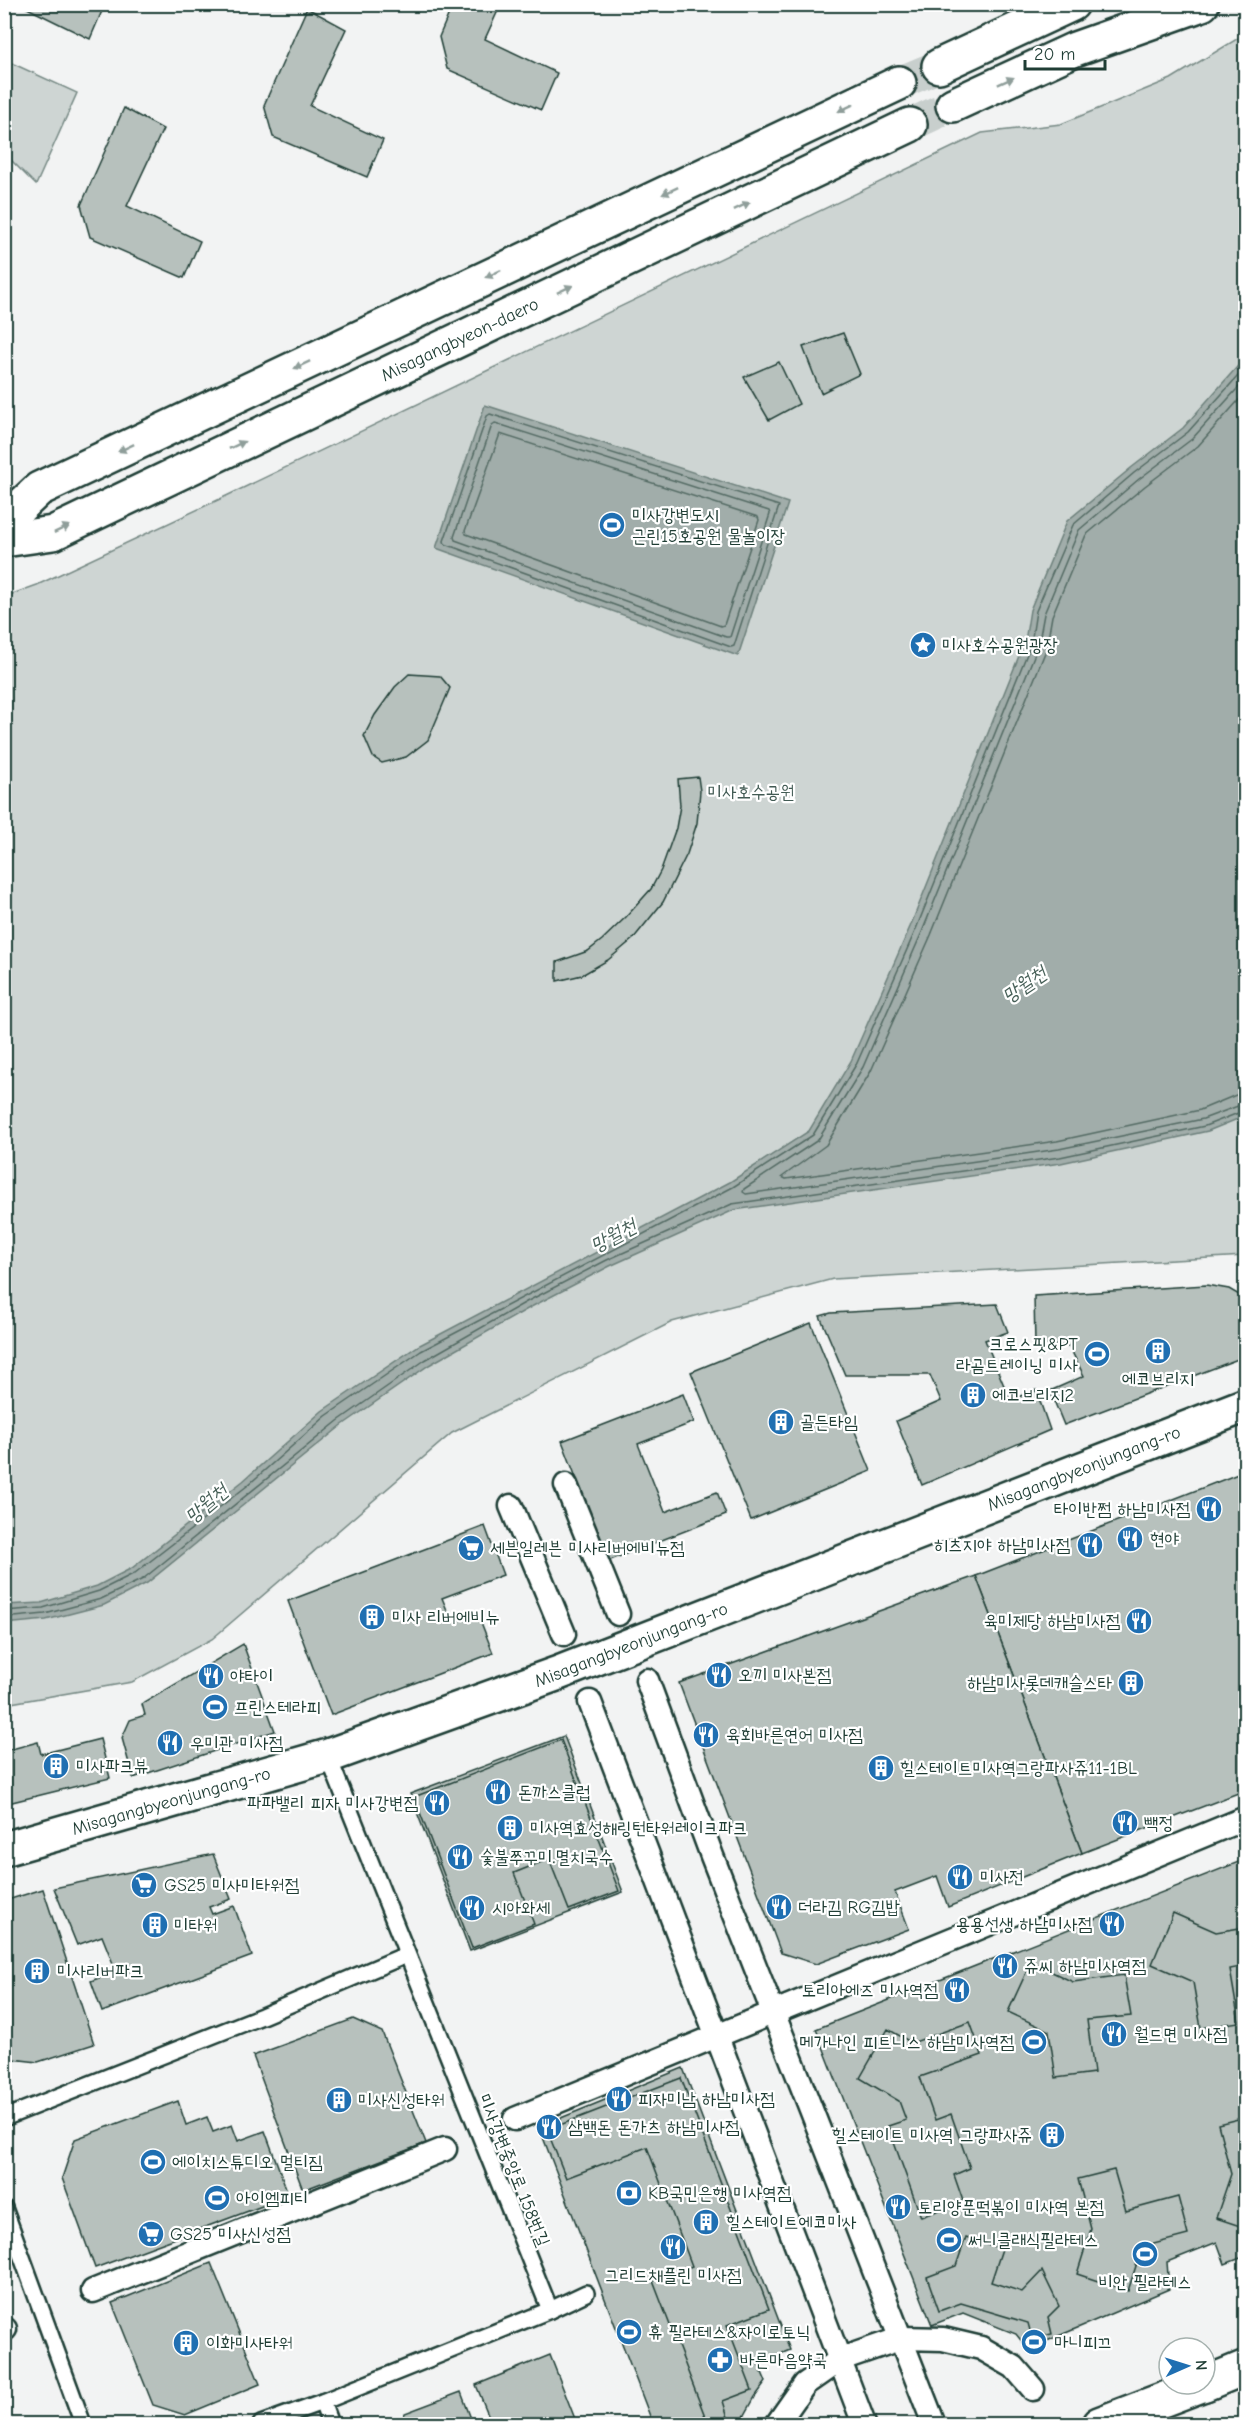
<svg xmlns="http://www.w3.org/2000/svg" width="1250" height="2429" viewBox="0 0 1250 2429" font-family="'Comic Neue','Poor Story',sans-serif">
<rect width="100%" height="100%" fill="#f2f3f3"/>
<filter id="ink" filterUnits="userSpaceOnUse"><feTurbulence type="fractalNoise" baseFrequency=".0167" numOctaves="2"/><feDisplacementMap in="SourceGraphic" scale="12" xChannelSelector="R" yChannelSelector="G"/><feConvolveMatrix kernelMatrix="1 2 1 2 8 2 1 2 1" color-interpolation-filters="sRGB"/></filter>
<g filter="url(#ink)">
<g fill="#ced5d3" stroke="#768984" stroke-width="1.5">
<path d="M 1245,34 L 1245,1256 L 833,1279 L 672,1322 L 452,1433 L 212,1639 L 132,1682 L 5,1704 L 4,597 L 37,585 L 220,499 L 982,133 L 1061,124 L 1171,79 Z"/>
<path d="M 5,60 L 77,93 L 36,185 L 10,159 L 5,143 Z"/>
</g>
<g fill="#a1adaa" stroke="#6d807b" stroke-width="1.5">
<path d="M 1245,358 L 1245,1116 L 1208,1131 L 1061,1163 L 734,1210 L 610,1266 L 531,1307 L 429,1365 L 341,1426 L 147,1583 L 104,1605 L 46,1620 L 5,1624 L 5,1605 L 41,1603 L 97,1586 L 132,1568 L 243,1481 L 322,1411 L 418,1346 L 730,1182 L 809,1131 L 851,1061 L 910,927 L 1025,641 L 1030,610 L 1067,521 L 1131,468 L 1183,428 Z"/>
<path d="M 485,405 L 788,503 L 738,656 L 436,548 Z"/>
</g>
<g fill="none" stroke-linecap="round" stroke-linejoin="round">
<g stroke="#536a63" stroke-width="1.5">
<path d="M 1246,379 L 1192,439 L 1139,479 L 1079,530 L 1044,614 L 1038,646 L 922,932 L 863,1067 L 818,1140 L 744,1189 L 743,1192 L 746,1194 L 1059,1149 L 1203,1119 L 1246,1103"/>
<path d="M 1246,392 L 1198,446 L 1145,486 L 1086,535 L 1052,616 L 1046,650 L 931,935 L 871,1071 L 826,1145 L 782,1177 L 786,1179 L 1057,1141 L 1200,1110 L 1236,1095 L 1246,1094"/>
<path d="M 490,414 L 779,506 L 734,646 L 731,647 L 445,544 L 444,541 L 487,416 Z"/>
<path d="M 495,423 L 769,511 L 770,514 L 730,637 L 726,637 L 455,540 L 454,537 L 492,425 Z"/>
<path d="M 500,434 L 758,517 L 759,520 L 724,625 L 721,626 L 466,534 L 465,531 Z"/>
<path d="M 4,1611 L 43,1608 L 99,1591 L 135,1573 L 247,1486 L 326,1416 L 421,1351 L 733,1187 L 813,1135 L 857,1063 L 916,929 L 1031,644 L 1036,611 L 1073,525 L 1134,473 L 1188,432 L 1246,367"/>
<path d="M 4,1618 L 45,1614 L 101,1599 L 143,1579 L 338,1421 L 425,1360 L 528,1301 L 607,1260 L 732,1204 L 1060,1157 L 1205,1126 L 1246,1110"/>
</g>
</g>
<g fill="#b7c1bd" stroke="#1f3d34" stroke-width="1.5">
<path d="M 19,4 L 105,4 L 90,39 Z"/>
<path d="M 453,4 L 501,4 L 485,39 L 557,73 L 541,110 L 447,69 L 439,37 Z"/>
<path d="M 307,8 L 346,29 L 310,106 L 383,140 L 367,177 L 273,137 L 264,105 Z"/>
<path d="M 124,108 L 163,129 L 127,206 L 200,241 L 184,278 L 90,237 L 81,205 Z"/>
<path d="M 843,333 L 860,374 L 821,393 L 803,347 Z"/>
<path d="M 779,362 L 799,404 L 769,420 L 744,377 Z"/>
<path d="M 409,674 L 440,676 L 450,688 L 428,740 L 406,757 L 382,763 L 373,757 L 364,736 L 375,715 L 395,687 Z"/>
<path d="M 698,777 L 700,791 L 697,823 L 687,854 L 663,902 L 633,939 L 608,960 L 582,975 L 557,981 L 557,962 L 588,951 L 602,940 L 626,917 L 651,889 L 661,870 L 676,828 L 680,806 L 678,779 Z"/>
<path d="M 1206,1285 L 1229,1289 L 1241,1296 L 1246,1306 L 1246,1356 L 1064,1425 L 1050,1391 L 1084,1376 L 1069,1346 L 1035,1344 L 1034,1296 Z"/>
<path d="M 997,1304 L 1008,1332 L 985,1340 L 1010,1400 L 1036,1390 L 1050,1430 L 922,1485 L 896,1421 L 941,1401 L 930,1375 L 845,1375 L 820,1316 L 831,1313 Z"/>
<path d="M 811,1323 L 871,1471 L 751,1520 L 691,1372 Z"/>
<path d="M 683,1394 L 694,1422 L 638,1444 L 665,1512 L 717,1492 L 726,1515 L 608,1561 L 562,1441 Z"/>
<path d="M 1243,1472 L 1246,1472 L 1246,1790 L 1082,1853 L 976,1576 Z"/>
<path d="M 485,1526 L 503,1575 L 442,1598 L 452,1622 L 477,1612 L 493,1653 L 331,1715 L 288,1601 Z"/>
<path d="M 976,1576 L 1082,1853 L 948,1907 L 937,1876 L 895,1892 L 909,1929 L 816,1964 L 781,1953 L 679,1683 Z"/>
<path d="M 243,1644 L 275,1731 L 133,1778 L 122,1738 L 130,1720 L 145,1715 L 142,1704 Z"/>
<path d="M 564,1736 L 623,1892 L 470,1951 L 410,1794 Z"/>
<path d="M 100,1739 L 110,1778 L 4,1804 L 4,1751 L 38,1742 L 41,1754 Z"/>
<path d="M 561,1740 L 619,1891 L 569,1910 L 549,1859 L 514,1873 L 534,1924 L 472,1948 L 414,1797 Z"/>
<path d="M 213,1854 L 231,1899 L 209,1907 L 212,1914 L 234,1906 L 252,1956 L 102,2012 L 91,1981 L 116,1971 L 102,1936 L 77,1945 L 54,1888 Z"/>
<path d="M 1246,1859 L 1246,2256 L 1225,2264 L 1217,2242 L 1167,2262 L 1169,2289 L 1028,2349 L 1016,2334 L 963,2313 L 932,2325 L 816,2029 Z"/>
<path d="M 43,1889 L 94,2044 L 38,2062 L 12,2059 L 4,2041 L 4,1901 Z"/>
<path d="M 1173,1913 L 1216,1932 L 1246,1927 L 1246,1966 L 1230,1969 L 1239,2022 L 1201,2028 L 1193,1982 L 1152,1964 Z"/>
<path d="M 1031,1962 L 1073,1982 L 1124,1975 L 1131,2016 L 1087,2020 L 1094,2073 L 1056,2078 L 1049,2031 L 1008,2012 Z"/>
<path d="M 353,2019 L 382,2032 L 426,2143 L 303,2190 L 253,2056 Z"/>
<path d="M 970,2022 L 982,2055 L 920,2077 L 935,2120 L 951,2114 L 970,2168 L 954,2175 L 963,2201 L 921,2217 L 888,2126 L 906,2120 L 899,2101 L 860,2078 L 888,2029 L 912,2043 Z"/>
<path d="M 683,2068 L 790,2350 L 758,2363 L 766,2382 L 755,2397 L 740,2424 L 670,2424 L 669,2421 L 653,2424 L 539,2127 Z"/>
<path d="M 681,2078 L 769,2309 L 727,2325 L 752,2390 L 723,2401 L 730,2424 L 708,2424 L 653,2281 L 692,2266 L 647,2147 L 566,2178 L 547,2130 Z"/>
<path d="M 178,2101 L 186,2125 L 207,2117 L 213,2132 L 232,2125 L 238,2141 L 265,2131 L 289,2196 L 95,2268 L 62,2178 L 75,2139 Z"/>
<path d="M 1246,2117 L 1246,2228 L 1216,2218 L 1231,2174 L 1218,2124 Z"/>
<path d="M 1114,2170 L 1126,2211 L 1178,2197 L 1188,2235 L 1142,2247 L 1128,2291 L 1077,2274 L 1091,2229 L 1078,2179 Z"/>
<path d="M 966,2237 L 1002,2249 L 991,2282 L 1022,2292 L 1042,2271 L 1059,2306 L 1048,2317 L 1052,2334 L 1032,2338 L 1028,2323 L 961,2303 L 939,2311 L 927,2277 L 956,2266 Z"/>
<path d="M 211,2263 L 260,2384 L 185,2415 L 153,2405 L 112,2303 Z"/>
<path d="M 550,2355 L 577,2424 L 492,2424 L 476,2385 Z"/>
<path d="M 461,2392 L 473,2424 L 401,2424 L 405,2413 Z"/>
</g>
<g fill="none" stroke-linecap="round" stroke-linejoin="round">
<g stroke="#c8cfcd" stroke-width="33" stroke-dasharray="33 16" stroke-linecap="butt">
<path d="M 899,83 L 939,66"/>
<path d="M 910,125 L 953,105"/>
</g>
<defs>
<g id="service">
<path d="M 4,2118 L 262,2016 L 406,1955"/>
<path d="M 4,2208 L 83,2424"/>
<path d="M 550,2310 L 586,2293"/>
<path d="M 322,2402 L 330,2424"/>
<path d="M 261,2424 L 322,2402 L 550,2310 L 328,1756"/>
</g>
<g id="pedestrian">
<path d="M 566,1485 L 618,1614"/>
<path d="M 511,1506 L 564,1634"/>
<path d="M 647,1680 L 712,1856 L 934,2424"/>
<path d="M 590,1702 L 864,2424"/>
<path d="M 515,2119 L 1246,1818"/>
<path d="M 93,2291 L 445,2149"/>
<path d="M 4,2329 L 5,2329"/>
<path d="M 777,2424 L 805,2384 L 841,2359 L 902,2338 L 943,2339 L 981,2348 L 1014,2367 L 1033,2389"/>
</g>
<g id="tertiary">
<path id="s1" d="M 4,1849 L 328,1756 L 556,1674 L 1246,1405"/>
</g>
<g id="secondary">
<path d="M 939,66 L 1072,4"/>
<path d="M 953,105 L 1075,49 L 1202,4"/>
<path d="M 4,522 L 39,489 L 899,83"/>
<path id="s2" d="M 4,540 L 53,533 L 910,125"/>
<path d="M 1205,2384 L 1246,2367"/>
<path d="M 1099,2424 L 1204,2384"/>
</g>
</defs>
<use href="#service" stroke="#1f3d34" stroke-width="20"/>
<use href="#pedestrian" stroke="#1f3d34" stroke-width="27"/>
<use href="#tertiary" stroke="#1f3d34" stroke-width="38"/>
<use href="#secondary" stroke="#1f3d34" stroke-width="38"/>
<use href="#service" stroke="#fff" stroke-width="15"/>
<use href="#pedestrian" stroke="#fff" stroke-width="22"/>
<use href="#tertiary" stroke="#fff" stroke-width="33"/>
<use href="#secondary" stroke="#fff" stroke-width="33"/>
</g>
<defs><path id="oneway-solid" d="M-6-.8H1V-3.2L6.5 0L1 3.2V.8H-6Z" transform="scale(1.5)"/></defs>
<g fill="#8f9e9a">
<use href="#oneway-solid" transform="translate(1006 81) rotate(-24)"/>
<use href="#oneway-solid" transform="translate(846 108) rotate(155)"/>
<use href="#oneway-solid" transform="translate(670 191) rotate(155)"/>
<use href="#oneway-solid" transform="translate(742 206) rotate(-25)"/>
<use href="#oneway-solid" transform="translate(493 274) rotate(155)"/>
<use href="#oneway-solid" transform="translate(565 289) rotate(-25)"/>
<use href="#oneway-solid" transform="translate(302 365) rotate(155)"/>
<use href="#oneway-solid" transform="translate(237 445) rotate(-25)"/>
<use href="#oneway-solid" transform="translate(126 448) rotate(155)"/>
<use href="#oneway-solid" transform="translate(62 529) rotate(-25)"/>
</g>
</g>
<defs>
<symbol id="stadium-disc" viewBox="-11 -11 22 22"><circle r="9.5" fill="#1f6fb2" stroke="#fff"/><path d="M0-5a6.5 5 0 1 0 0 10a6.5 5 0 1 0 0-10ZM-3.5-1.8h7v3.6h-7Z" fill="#fff"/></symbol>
<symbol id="sight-disc" viewBox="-11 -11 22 22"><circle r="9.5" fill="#1f6fb2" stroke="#fff"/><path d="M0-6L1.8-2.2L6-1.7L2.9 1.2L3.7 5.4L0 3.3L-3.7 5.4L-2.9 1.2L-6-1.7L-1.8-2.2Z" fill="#fff"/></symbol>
<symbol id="building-disc" viewBox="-11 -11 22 22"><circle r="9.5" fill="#1f6fb2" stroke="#fff"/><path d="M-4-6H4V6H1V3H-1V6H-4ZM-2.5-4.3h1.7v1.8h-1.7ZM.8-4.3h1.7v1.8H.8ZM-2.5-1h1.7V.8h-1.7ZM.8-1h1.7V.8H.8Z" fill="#fff"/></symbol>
<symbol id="restaurant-disc" viewBox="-11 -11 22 22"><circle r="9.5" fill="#1f6fb2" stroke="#fff"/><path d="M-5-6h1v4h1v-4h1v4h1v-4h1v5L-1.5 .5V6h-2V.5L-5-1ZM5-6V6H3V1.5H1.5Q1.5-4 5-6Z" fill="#fff"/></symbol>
<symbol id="supermarket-disc" viewBox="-11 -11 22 22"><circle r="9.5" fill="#1f6fb2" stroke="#fff"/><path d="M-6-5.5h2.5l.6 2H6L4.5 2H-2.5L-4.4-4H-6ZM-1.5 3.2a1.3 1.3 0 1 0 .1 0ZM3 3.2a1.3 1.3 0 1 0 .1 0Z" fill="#fff"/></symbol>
<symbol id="bank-disc" viewBox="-11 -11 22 22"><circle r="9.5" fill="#1f6fb2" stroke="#fff"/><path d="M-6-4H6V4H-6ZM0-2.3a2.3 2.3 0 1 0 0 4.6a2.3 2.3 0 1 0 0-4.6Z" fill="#fff"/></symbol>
<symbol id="pharmacy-disc" viewBox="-11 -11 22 22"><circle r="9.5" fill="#1f6fb2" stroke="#fff"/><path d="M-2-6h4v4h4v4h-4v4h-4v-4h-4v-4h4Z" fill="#fff"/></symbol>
</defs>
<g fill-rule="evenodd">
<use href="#stadium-disc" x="597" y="510" width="30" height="30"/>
<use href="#sight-disc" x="908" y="630" width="30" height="30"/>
<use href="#building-disc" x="1143" y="1336" width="30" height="30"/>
<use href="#stadium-disc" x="1082" y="1339" width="30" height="30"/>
<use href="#building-disc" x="958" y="1380" width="30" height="30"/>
<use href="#building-disc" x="766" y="1407" width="30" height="30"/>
<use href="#restaurant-disc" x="1194" y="1494" width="30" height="30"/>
<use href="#restaurant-disc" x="1115" y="1524" width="30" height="30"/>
<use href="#restaurant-disc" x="1075" y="1530" width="30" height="30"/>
<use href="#supermarket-disc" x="456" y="1533" width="30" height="30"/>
<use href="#building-disc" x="357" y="1602" width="30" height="30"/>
<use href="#restaurant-disc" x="1124" y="1606" width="30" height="30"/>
<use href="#restaurant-disc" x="704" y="1660" width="30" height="30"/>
<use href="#restaurant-disc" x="196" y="1661" width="30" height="30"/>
<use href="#building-disc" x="1116" y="1668" width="30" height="30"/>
<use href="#stadium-disc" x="200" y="1692" width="30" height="30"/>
<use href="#restaurant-disc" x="691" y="1720" width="30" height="30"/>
<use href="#restaurant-disc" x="155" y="1728" width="30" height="30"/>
<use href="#building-disc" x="41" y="1751" width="30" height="30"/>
<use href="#building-disc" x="866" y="1753" width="30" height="30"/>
<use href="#restaurant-disc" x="483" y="1777" width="30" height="30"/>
<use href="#restaurant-disc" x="422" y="1788" width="30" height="30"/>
<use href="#restaurant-disc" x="1110" y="1808" width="30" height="30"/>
<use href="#building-disc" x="495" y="1813" width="30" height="30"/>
<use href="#restaurant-disc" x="445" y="1842" width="30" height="30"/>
<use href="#restaurant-disc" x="945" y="1862" width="30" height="30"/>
<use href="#supermarket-disc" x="129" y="1870" width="30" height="30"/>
<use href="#restaurant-disc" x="764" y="1892" width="30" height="30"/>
<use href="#restaurant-disc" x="457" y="1893" width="30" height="30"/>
<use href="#restaurant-disc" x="1097" y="1909" width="30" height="30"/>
<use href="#building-disc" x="140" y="1910" width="30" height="30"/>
<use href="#restaurant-disc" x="990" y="1951" width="30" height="30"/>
<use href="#building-disc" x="22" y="1956" width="30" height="30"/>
<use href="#restaurant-disc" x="942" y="1975" width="30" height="30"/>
<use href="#restaurant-disc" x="1099" y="2019" width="30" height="30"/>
<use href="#stadium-disc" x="1019" y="2027" width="30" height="30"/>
<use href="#restaurant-disc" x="604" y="2084" width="30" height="30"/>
<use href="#building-disc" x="324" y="2085" width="30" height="30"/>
<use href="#restaurant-disc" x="534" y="2112" width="30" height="30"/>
<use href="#building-disc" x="1037" y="2120" width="30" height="30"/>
<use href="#stadium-disc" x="138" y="2147" width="30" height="30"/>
<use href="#bank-disc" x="614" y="2178" width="30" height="30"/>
<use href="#stadium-disc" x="202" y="2183" width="30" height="30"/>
<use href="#restaurant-disc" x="883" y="2192" width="30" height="30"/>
<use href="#building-disc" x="691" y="2207" width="30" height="30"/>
<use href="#supermarket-disc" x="136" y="2219" width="30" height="30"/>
<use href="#stadium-disc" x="934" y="2225" width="30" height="30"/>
<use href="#restaurant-disc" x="658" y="2232" width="30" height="30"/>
<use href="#stadium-disc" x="1130" y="2239" width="30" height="30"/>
<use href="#stadium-disc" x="614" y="2317" width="30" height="30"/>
<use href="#stadium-disc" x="1019" y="2327" width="30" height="30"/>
<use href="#building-disc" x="171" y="2328" width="30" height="30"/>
<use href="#pharmacy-disc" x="705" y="2345" width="30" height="30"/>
</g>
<g text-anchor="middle" stroke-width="4.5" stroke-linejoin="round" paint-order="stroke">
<g font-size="18" fill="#1f3d34" stroke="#fff">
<text dy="6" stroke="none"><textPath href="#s2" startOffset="500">Misagangbyeon-daero</textPath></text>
<text dy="6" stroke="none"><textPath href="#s1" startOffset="1146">Misagangbyeonjungang-ro</textPath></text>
<text dy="6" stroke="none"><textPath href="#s1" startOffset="660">Misagangbyeonjungang-ro</textPath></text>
<text dy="6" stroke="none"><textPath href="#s1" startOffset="174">Misagangbyeonjungang-ro</textPath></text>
<text transform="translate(514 2170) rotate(68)" y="6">미사강변중앙로 158번길</text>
</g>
<g font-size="18" fill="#1f3d34" stroke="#fff" text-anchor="start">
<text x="632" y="521">미사강변도시<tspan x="632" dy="21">근린15호공원 물놀이장</tspan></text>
<text x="942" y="651">미사호수공원광장</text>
<text x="1078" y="1350" text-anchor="end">크로스핏&amp;PT<tspan x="1078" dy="21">라곰트레이닝 미사</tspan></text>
<text x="1158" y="1385" text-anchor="middle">에코브리지</text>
<text x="992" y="1401">에코브리지2</text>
<text x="800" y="1428">골든타임</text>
<text x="1190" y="1515" text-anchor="end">타이반쩜 하남미사점</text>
<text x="1150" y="1545">현야</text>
<text x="1070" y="1551" text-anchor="end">히츠지야 하남미사점</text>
<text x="490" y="1554">세븐일레븐 미사리버에비뉴점</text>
<text x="392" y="1623">미사 리버에비뉴</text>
<text x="1120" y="1627" text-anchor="end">육미제당 하남미사점</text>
<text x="738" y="1681">오끼 미사본점</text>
<text x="230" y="1682">야타이</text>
<text x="1112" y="1689" text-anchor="end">하남미사롯데캐슬스타</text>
<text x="234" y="1713">프린스테라피</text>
<text x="726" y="1741">육회바른연어 미사점</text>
<text x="190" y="1749">우미관 미사점</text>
<text x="76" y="1772">미사파크뷰</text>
<text x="900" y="1774">힐스테이트미사역그랑파사쥬11-1BL</text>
<text x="518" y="1798">돈까스클럽</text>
<text x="418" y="1809" text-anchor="end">파파밸리 피자 미사강변점</text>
<text x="1144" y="1829">빽정</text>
<text x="530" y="1834">미사역효성해링턴타워레이크파크</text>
<text x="480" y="1863">숯불쭈꾸미.멸치국수</text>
<text x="980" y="1883">미사전</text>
<text x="164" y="1891">GS25 미사미타워점</text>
<text x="798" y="1913">더라김 RG김밥</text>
<text x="492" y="1914">시아와세</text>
<text x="1092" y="1930" text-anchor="end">용용선생 하남미사점</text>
<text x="174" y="1931">미타워</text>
<text x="1024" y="1972">쥬씨 하남미사역점</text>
<text x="57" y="1977">미사리버파크</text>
<text x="938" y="1996" text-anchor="end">토리아에즈 미사역점</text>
<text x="1134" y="2040">월드면 미사점</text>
<text x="1014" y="2048" text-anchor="end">메가나인 피트니스 하남미사역점</text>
<text x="638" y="2105">피자미남 하남미사점</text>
<text x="358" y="2106">미사신성타워</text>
<text x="568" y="2133">삼백돈 돈가츠 하남미사점</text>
<text x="1032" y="2141" text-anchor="end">힐스테이트 미사역 그랑파사쥬</text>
<text x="172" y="2168">에이치스튜디오 멀티짐</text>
<text x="648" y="2199">KB국민은행 미사역점</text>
<text x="236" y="2204">아이엠피티</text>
<text x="918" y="2213">토리양푼떡볶이 미사역 본점</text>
<text x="726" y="2228">힐스테이트에코미사</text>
<text x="170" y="2240">GS25 미사신성점</text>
<text x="968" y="2246">써니클래식필라테스</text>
<text x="673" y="2281" text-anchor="middle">그리드채플린 미사점</text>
<text x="1145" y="2288" text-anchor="middle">비안 필라테스</text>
<text x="648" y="2338">휴 필라테스&amp;자이로토닉</text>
<text x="1054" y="2348">마니피끄</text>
<text x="206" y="2349">이화미사타워</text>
<text x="740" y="2366">바른마음약국</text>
</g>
<g font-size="18" fill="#425b54" stroke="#fff">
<text x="751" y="798">미사호수공원</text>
</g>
<g font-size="20" font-style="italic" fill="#465f57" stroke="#fff">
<text transform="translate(1024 984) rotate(-34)" y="7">망월천</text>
<text transform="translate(613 1235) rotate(-28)" y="7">망월천</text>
<text transform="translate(206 1503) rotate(-40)" y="7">망월천</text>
</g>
</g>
<rect width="1250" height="2429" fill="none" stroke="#fff" stroke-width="24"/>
<rect x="12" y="12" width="1226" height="2405" fill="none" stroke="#1f3d34" stroke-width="2" filter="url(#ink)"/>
<g transform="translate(1187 2366) rotate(87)"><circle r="28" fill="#ffffff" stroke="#a5b1ae" stroke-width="1.5"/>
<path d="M0-4.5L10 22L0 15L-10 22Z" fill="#1f6fb2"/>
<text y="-9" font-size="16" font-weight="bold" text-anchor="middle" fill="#1f3d34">N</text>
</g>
<path d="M1025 60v9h80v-9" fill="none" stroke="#1f3d34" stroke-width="3"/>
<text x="1034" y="60" font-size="18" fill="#1f3d34" stroke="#ffffff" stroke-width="4.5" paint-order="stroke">20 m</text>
</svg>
